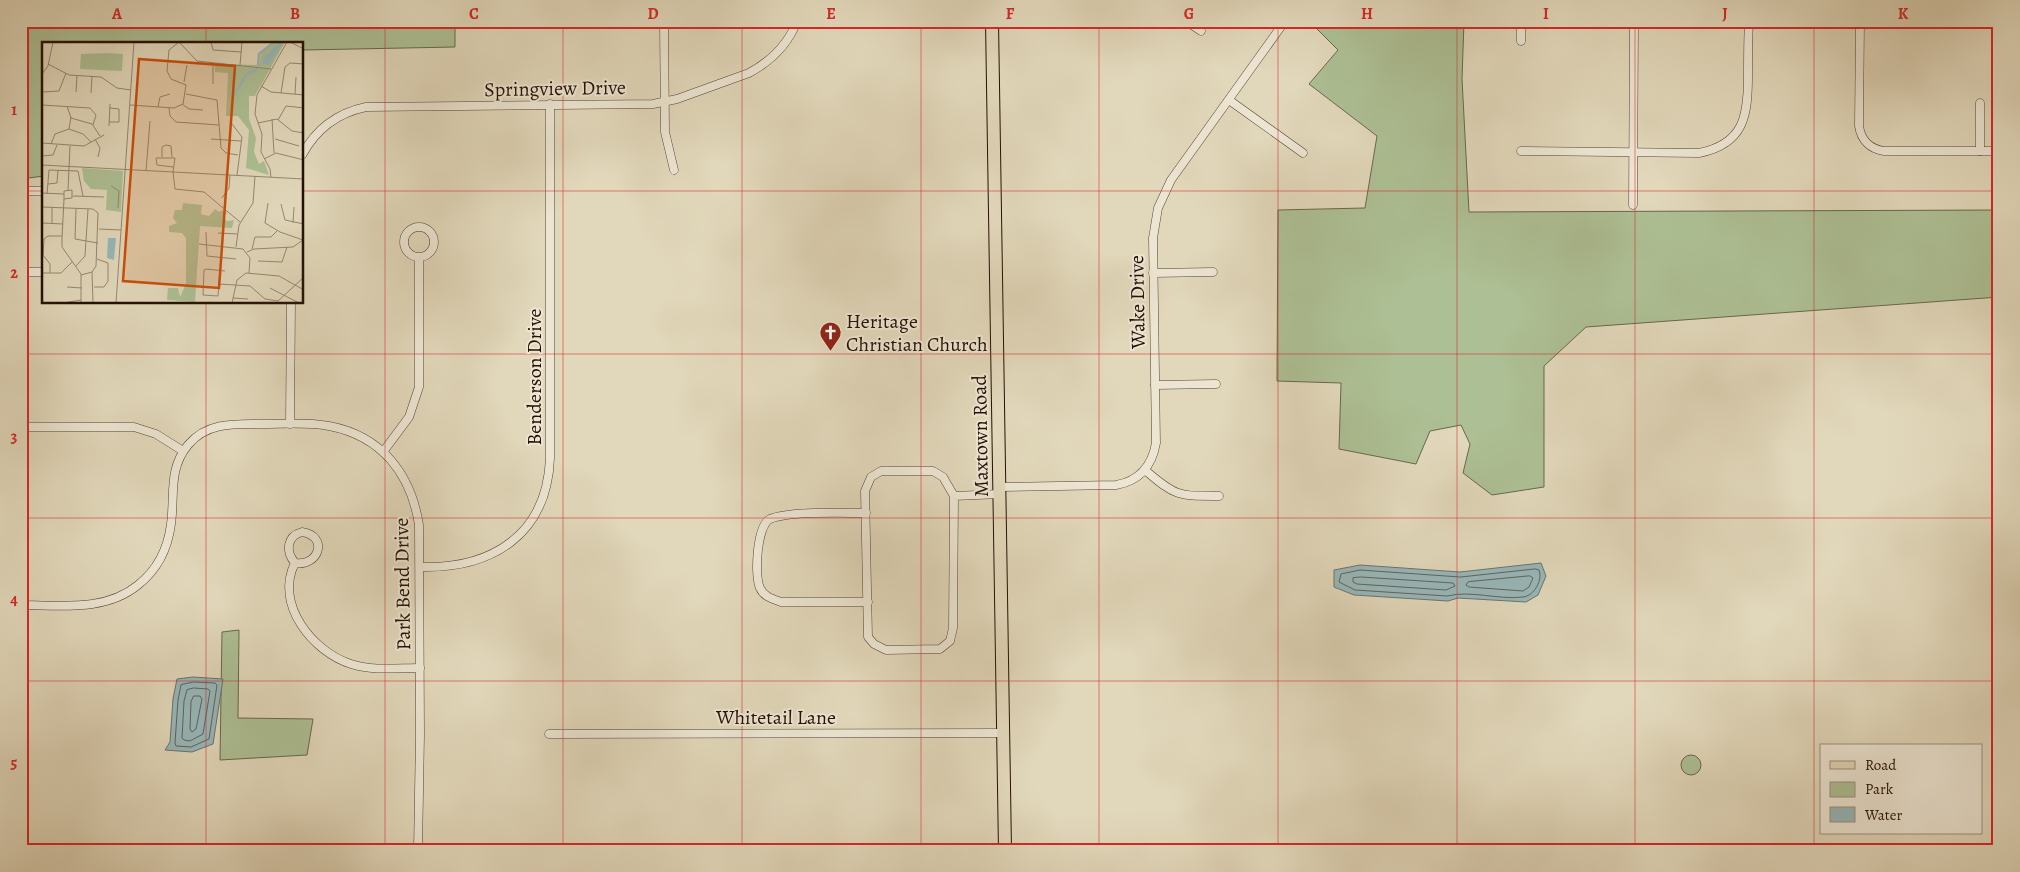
<svg xmlns="http://www.w3.org/2000/svg" width="2020" height="872" viewBox="0 0 2020 872" font-family="Alegreya,serif">
<rect width="100%" height="100%" fill="#e1d7ba"/>
<filter id="stains"><feTurbulence type="fractalNoise" baseFrequency=".004" numOctaves="4"/><feColorMatrix values="0 0 0 0 .2 0 0 0 0 .09 0 0 0 0 .02 0 0 0 .5 -.17"/></filter>
<radialGradient id="worn" r=".72"><stop offset=".6" stop-color="#630" stop-opacity="0"/><stop offset="1" stop-color="#630" stop-opacity=".3"/></radialGradient>
<g fill="#adbf94" stroke="#68684c">
<path d="M 21,21 L 455,21 L 455,47 L 303,50 L 302,44 L 44,44 L 44,176 L 21,179 Z"/>
<path d="M 1312,21 L 1464,21 L 1462,79 L 1469,212 L 1999,210 L 1999,297 L 1586,327 L 1544,366 L 1544,487 L 1492,495 L 1463,473 L 1470,444 L 1461,425 L 1430,431 L 1416,464 L 1339,449 L 1341,383 L 1277,381 L 1278,210 L 1365,208 L 1377,136 L 1309,84 L 1338,50 L 1311,23 Z"/>
<path d="M 239,630 L 238,718 L 313,719 L 307,755 L 220,760 L 222,632 Z"/>
<circle cx="1691" cy="765" r="10"/>
</g>
<g fill="#98b7b9" stroke="#6a7470">
<path d="M 1541,563 L 1546,576 L 1538,595 L 1526,602 L 1458,598 L 1448,601 L 1354,595 L 1334,587 L 1334,570 L 1360,565 L 1460,572 Z"/>
<path d="M 193,677 L 223,679 L 213,744 L 192,752 L 165,750 L 170,742 L 173,699 L 177,679 Z"/>
</g>
<g fill="none" stroke-linecap="round" stroke-linejoin="round">
<g stroke="#5e645e" stroke-width="1">
<path d="M 1536,569 L 1539,570 C 1543,580 1534,596 1523,597 C 1497,600 1472,590 1447,596 L 1355,590 L 1339,582 L 1341,574 L 1360,570 L 1460,577 Z"/>
<path d="M 1530,576 L 1533,578 L 1529,587 L 1523,591 L 1469,587 L 1466,585 L 1468,582 Z"/>
<path d="M 1361,577 L 1453,583 L 1455,586 L 1446,590 L 1357,584 L 1353,582 L 1353,578 Z"/>
<path d="M 194,682 L 215,683 L 217,685 L 209,739 L 191,747 L 176,746 L 175,743 L 178,700 L 181,685 Z"/>
<path d="M 194,688 L 208,689 L 210,691 L 203,734 L 190,741 L 184,740 L 182,738 L 184,701 L 187,690 Z"/>
<path d="M 194,696 L 200,696 L 202,699 L 196,729 L 192,732 L 190,729 L 191,702 Z"/>
</g>
<defs>
<g id="minor">
<path d="M 664,21 L 665,132 L 674,170"/>
<path d="M 1186,21 L 1201,31"/>
<path d="M 1860,21 L 1859,126 C 1861,140 1870,149 1884,151 L 1999,151"/>
<path d="M 1521,41 L 1521,21"/>
<path d="M 1229,100 L 1303,153"/>
<path d="M 1980,103 L 1980,151"/>
<path d="M 1521,151 L 1699,153 C 1744,144 1748,116 1748,76 C 1748,58 1748,40 1749,21"/>
<path d="M 302,155 C 316,129 337,113 366,107 L 653,104 L 677,99 L 749,73 C 771,61 788,45 797,21"/>
<path d="M 21,191 L 44,191"/>
<path d="M 1633,205 L 1634,21"/>
<circle cx="419" cy="242" r="15"/>
<path d="M 21,272 L 44,272"/>
<path d="M 1153,273 L 1213,272"/>
<path d="M 1155,385 L 1216,384"/>
<path d="M 290,424 L 291,302"/>
<path d="M 24,427 L 134,427 L 156,434 L 183,451"/>
<path d="M 383,452 L 409,417 L 419,387 L 419,259"/>
<path d="M 1145,470 C 1176,497 1179,496 1219,496"/>
<path d="M 1000,487 L 1116,485 C 1139,481 1152,466 1156,443 L 1153,238 L 1158,208 L 1171,180 L 1285,21"/>
<path d="M 954,496 L 953,628 L 950,641 L 940,649 L 886,650 L 874,644 L 868,637 L 865,491 L 871,477 L 881,471 L 933,471 L 943,477 L 954,496 L 1000,494"/>
<path d="M 866,513 C 842,513 789,511 770,519 C 757,525 754,575 760,588 C 764,597 773,599 781,602 L 868,602"/>
<path d="M 302,532 C 329,536 319,567 295,563 C 285,551 287,536 302,532 Z"/>
<path d="M 295,563 C 274,604 313,652 351,664 C 372,671 398,668 420,668"/>
<path d="M 420,567 C 492,569 547,535 550,458 L 550,104"/>
<path d="M 21,605 C 61,605 105,612 138,585 C 157,570 168,548 171,524 C 175,495 168,469 188,445 C 207,422 235,424 261,424 C 284,424 307,422 329,426 C 382,436 411,474 419,525 L 420,735 L 418,851"/>
<path d="M 549,734 L 1003,733"/>
</g>
<path id="primary" d="M 992,21 L 1005,851"/>
</defs>
<use href="#minor" stroke="#534231" stroke-width="9"/>
<use href="#primary" stroke="#241003" stroke-width="14"/>
<use href="#minor" stroke="#ece5d2" stroke-width="8"/>
<use href="#primary" stroke="#e1d7ba" stroke-width="12"/>
</g>
<path fill="none" stroke="#d62828" stroke-width="1" stroke-opacity="0.55" d="M 206,21 L 206,44M 385,21 L 385,851M 563,21 L 563,851M 742,21 L 742,851M 921,21 L 921,851M 1099,21 L 1099,851M 1278,21 L 1278,851M 1457,21 L 1457,851M 1635,21 L 1635,851M 1814,21 L 1814,851M 21,191 L 44,191M 302,191 L 1999,191M 206,302 L 206,851M 21,354 L 1999,354M 21,518 L 1999,518M 21,681 L 1999,681"/>
<defs>
<symbol id="church-pin" viewBox="-11 -11 22 30"><path d="M0 17L-7.5 6A9.5 9.5 0 1 1 7.5 6Z" fill="#8f2418" stroke="#ece5d2"/><path d="M-1.2-6h2.4v3.5h3.3v2.4h-3.3V6h-2.4V-.1h-3.3v-2.4h3.3Z" fill="#fff"/></symbol>
</defs>
<g fill-rule="evenodd">
<use href="#church-pin" x="818" y="320" width="25" height="34"/>
</g>
<g text-anchor="middle" stroke-width="4" stroke-linejoin="round" paint-order="stroke">
<g font-size="20" fill="#241003" stroke="#ece5d2">
<text transform="translate(555 88) rotate(-1)" y="7">Springview Drive</text>
<text transform="translate(1137 302) rotate(-91)" y="7">Wake Drive</text>
<text transform="translate(534 377) rotate(-90)" y="7">Benderson Drive</text>
<text transform="translate(980 436) rotate(-91)" y="7">Maxtown Road</text>
<text transform="translate(402 584) rotate(-91)" y="7">Park Bend Drive</text>
<text x="776" y="724">Whitetail Lane</text>
</g>
<g font-size="20" fill="#241003" stroke="#ece5d2" text-anchor="start">
<text x="846" y="328">Heritage<tspan x="846" dy="23">Christian Church</tspan></text>
</g>
</g>
<g transform="translate(42 42)">
<rect width="261" height="261" fill="#e1d7ba"/>
<path d="M 232,0 L 243,0 L 213,54 L 207,54 L 207,77 L 214,96 L 212,110 L 217,122 L 222,119 L 227,133 L 204,126 L 207,88 L 196,74 L 184,74 L 186,31 L 173,30 L 173,22 L 217,23 L 219,12 ZM 66,11 L 81,12 L 80,29 L 38,27 L 39,12 ZM 40,126 L 81,129 L 79,170 L 64,168 L 65,148 L 49,147 L 42,139 ZM 141,161 L 160,163 L 159,172 L 167,174 L 173,167 L 177,170 L 180,168 L 185,171 L 181,175 L 185,179 L 192,178 L 190,186 L 158,184 L 153,260 L 125,258 L 126,246 L 136,246 L 138,255 L 144,242 L 144,196 L 140,191 L 127,190 L 127,184 L 135,181 L 131,176 L 133,168 L 140,168 Z" fill="#adbf94"/>
<path d="M 237,0 L 241,1 L 227,23 L 221,22 L 221,17 ZM 66,196 L 74,196 L 72,218 L 65,216 Z" fill="#98b7b9"/>
<path fill="none" stroke="#98b7b9" stroke-width="2.5" d="M 216,23 L 217,12 L 232,0M 192,54 L 204,33 L 216,27"/>
<path fill="none" stroke="#958771" stroke-width="1" d="M 137,0 L 155,19 L 229,27M 169,0 L 171,8 L 199,10M 248,0 L 262,7M 6,22 L 27,33 L 59,35 L 75,46 L 89,48M 198,23 L 200,0M 0,32 L 6,24 L 11,0M 142,40 L 145,23M 171,42 L 171,21M 219,44 L 229,50 L 262,53M 0,50 L 17,49 L 24,31M 34,50 L 35,34M 49,51 L 50,34M 239,51 L 243,25 L 248,21 L 262,22M 144,52 L 175,58 L 179,106 L 184,111 L 196,113M 253,52 L 254,35M 140,62 L 147,67 L 161,68M 0,63 L 48,66 L 54,73 L 51,83M 88,63 L 132,66 L 141,62 L 144,43 L 129,37 L 125,29 L 127,8 L 137,0M 25,64 L 29,76 L 50,82 L 58,94M 116,65 L 118,55 L 128,52M 127,66 L 128,74 L 134,80 L 177,83M 29,75 L 27,87 L 41,92 L 49,100M 230,77 L 232,111M 236,78 L 244,64 L 262,66M 67,80 L 77,80 L 77,67 L 68,66M 216,81 L 235,77 L 250,89 L 262,91M 190,82 L 200,95 L 195,133M 67,84 L 68,62M 53,97 L 58,106 L 56,115M 169,97 L 199,99M 233,97 L 257,104M 0,101 L 42,104 L 62,93M 9,102 L 13,92 L 27,87M 0,114 L 11,113 L 15,103M 120,115 L 120,105 L 124,103 L 129,104 L 130,115M 222,117 L 234,111 L 262,118M 0,123 L 262,137M 104,129 L 108,79M 131,130 L 133,147 L 162,150 L 198,180M 131,130 L 133,116 L 114,116 L 115,123 L 131,125M 229,135 L 228,127 L 219,110 L 220,92 L 213,72 L 215,53 L 245,0M 6,142 L 15,141 L 16,128M 69,144 L 77,149 L 76,166M 26,148 L 28,104M 0,151 L 22,152M 5,152 L 7,128 L 36,129 L 41,154M 31,154 L 62,155M 180,156 L 187,146 L 188,133M 22,157 L 30,156 L 30,148 L 22,149 L 22,157 L 20,196 L 20,205 L 39,232 L 39,261M 226,161 L 223,181 L 238,190 L 261,198M 239,162 L 243,178 L 262,182M 0,165 L 51,167 L 56,171 L 54,224 L 50,230 L 39,233M 34,167 L 33,197 L 56,201M 0,181 L 21,182M 251,181 L 252,165M 10,182 L 10,165M 57,187 L 79,188M 164,190 L 165,214 L 194,217M 176,191 L 195,192M 157,202 L 201,207 L 208,216 L 207,231M 194,205 L 197,183 L 211,161 L 213,134M 210,207 L 213,195 L 229,195 L 235,189M 205,210 L 212,207 L 251,205 L 261,198M 216,219 L 240,220 L 245,205M 34,224 L 43,214 L 46,167M 178,228 L 176,254 L 161,253 L 162,228 L 164,227 L 183,229M 50,230 L 51,261M 0,231 L 19,231 L 30,220M 8,231 L 8,222 L 1,213 L 2,197 L 6,194 L 20,194M 177,242 L 208,244 L 223,257 L 236,259 L 262,235M 25,245 L 40,246M 52,245 L 62,245 L 66,239 L 66,221 L 55,217M 228,246 L 257,261M 191,256 L 206,257M 21,261 L 39,258M 74,261 L 92,0M 190,261 L 195,238 L 204,231 L 237,234 L 262,248"/>
<path fill="#cb4e0b" fill-opacity="0.15" stroke="#cb4e0b" stroke-width="2.5" d="M 97,17 L 193,24 L 177,246 L 81,239 Z"/>
<rect width="261" height="261" fill="none" stroke="#241003" stroke-width="2.5"/>
</g>
<rect width="2020" height="872" fill="none" stroke="#e1d7ba" stroke-width="55"/>
<rect x="1820" y="744" width="162" height="90" fill="#ece5d2" stroke="#9c907f"/>
<rect x="1830" y="761" width="25" height="8" fill="#e1d7ba" stroke="#9c907f"/>
<text x="1865" y="770" font-size="15" fill="#241003">Road</text>
<rect x="1830" y="782" width="25" height="15" fill="#adbf94" stroke="#9c907f"/>
<text x="1865" y="794" font-size="15" fill="#241003">Park</text>
<rect x="1830" y="807" width="25" height="15" fill="#98b7b9" stroke="#9c907f"/>
<text x="1865" y="820" font-size="15" fill="#241003">Water</text>
<rect x="28" y="28" width="1964" height="816" fill="none" stroke="#d62828" stroke-width="2"/>
<g font-size="16" text-anchor="middle" font-weight="bold" fill="#d62828">
<text x="117" y="19">A</text>
<text x="295" y="19">B</text>
<text x="474" y="19">C</text>
<text x="653" y="19">D</text>
<text x="831" y="19">E</text>
<text x="1010" y="19">F</text>
<text x="1189" y="19">G</text>
<text x="1367" y="19">H</text>
<text x="1546" y="19">I</text>
<text x="1725" y="19">J</text>
<text x="1903" y="19">K</text>
<text x="14" y="115">1</text>
<text x="14" y="278">2</text>
<text x="14" y="442">3</text>
<text x="14" y="605">4</text>
<text x="14" y="768">5</text>
</g>
<rect width="100%" height="100%" filter="url(#stains)"/>
<rect width="100%" height="100%" fill="url(#worn)"/>
</svg>
